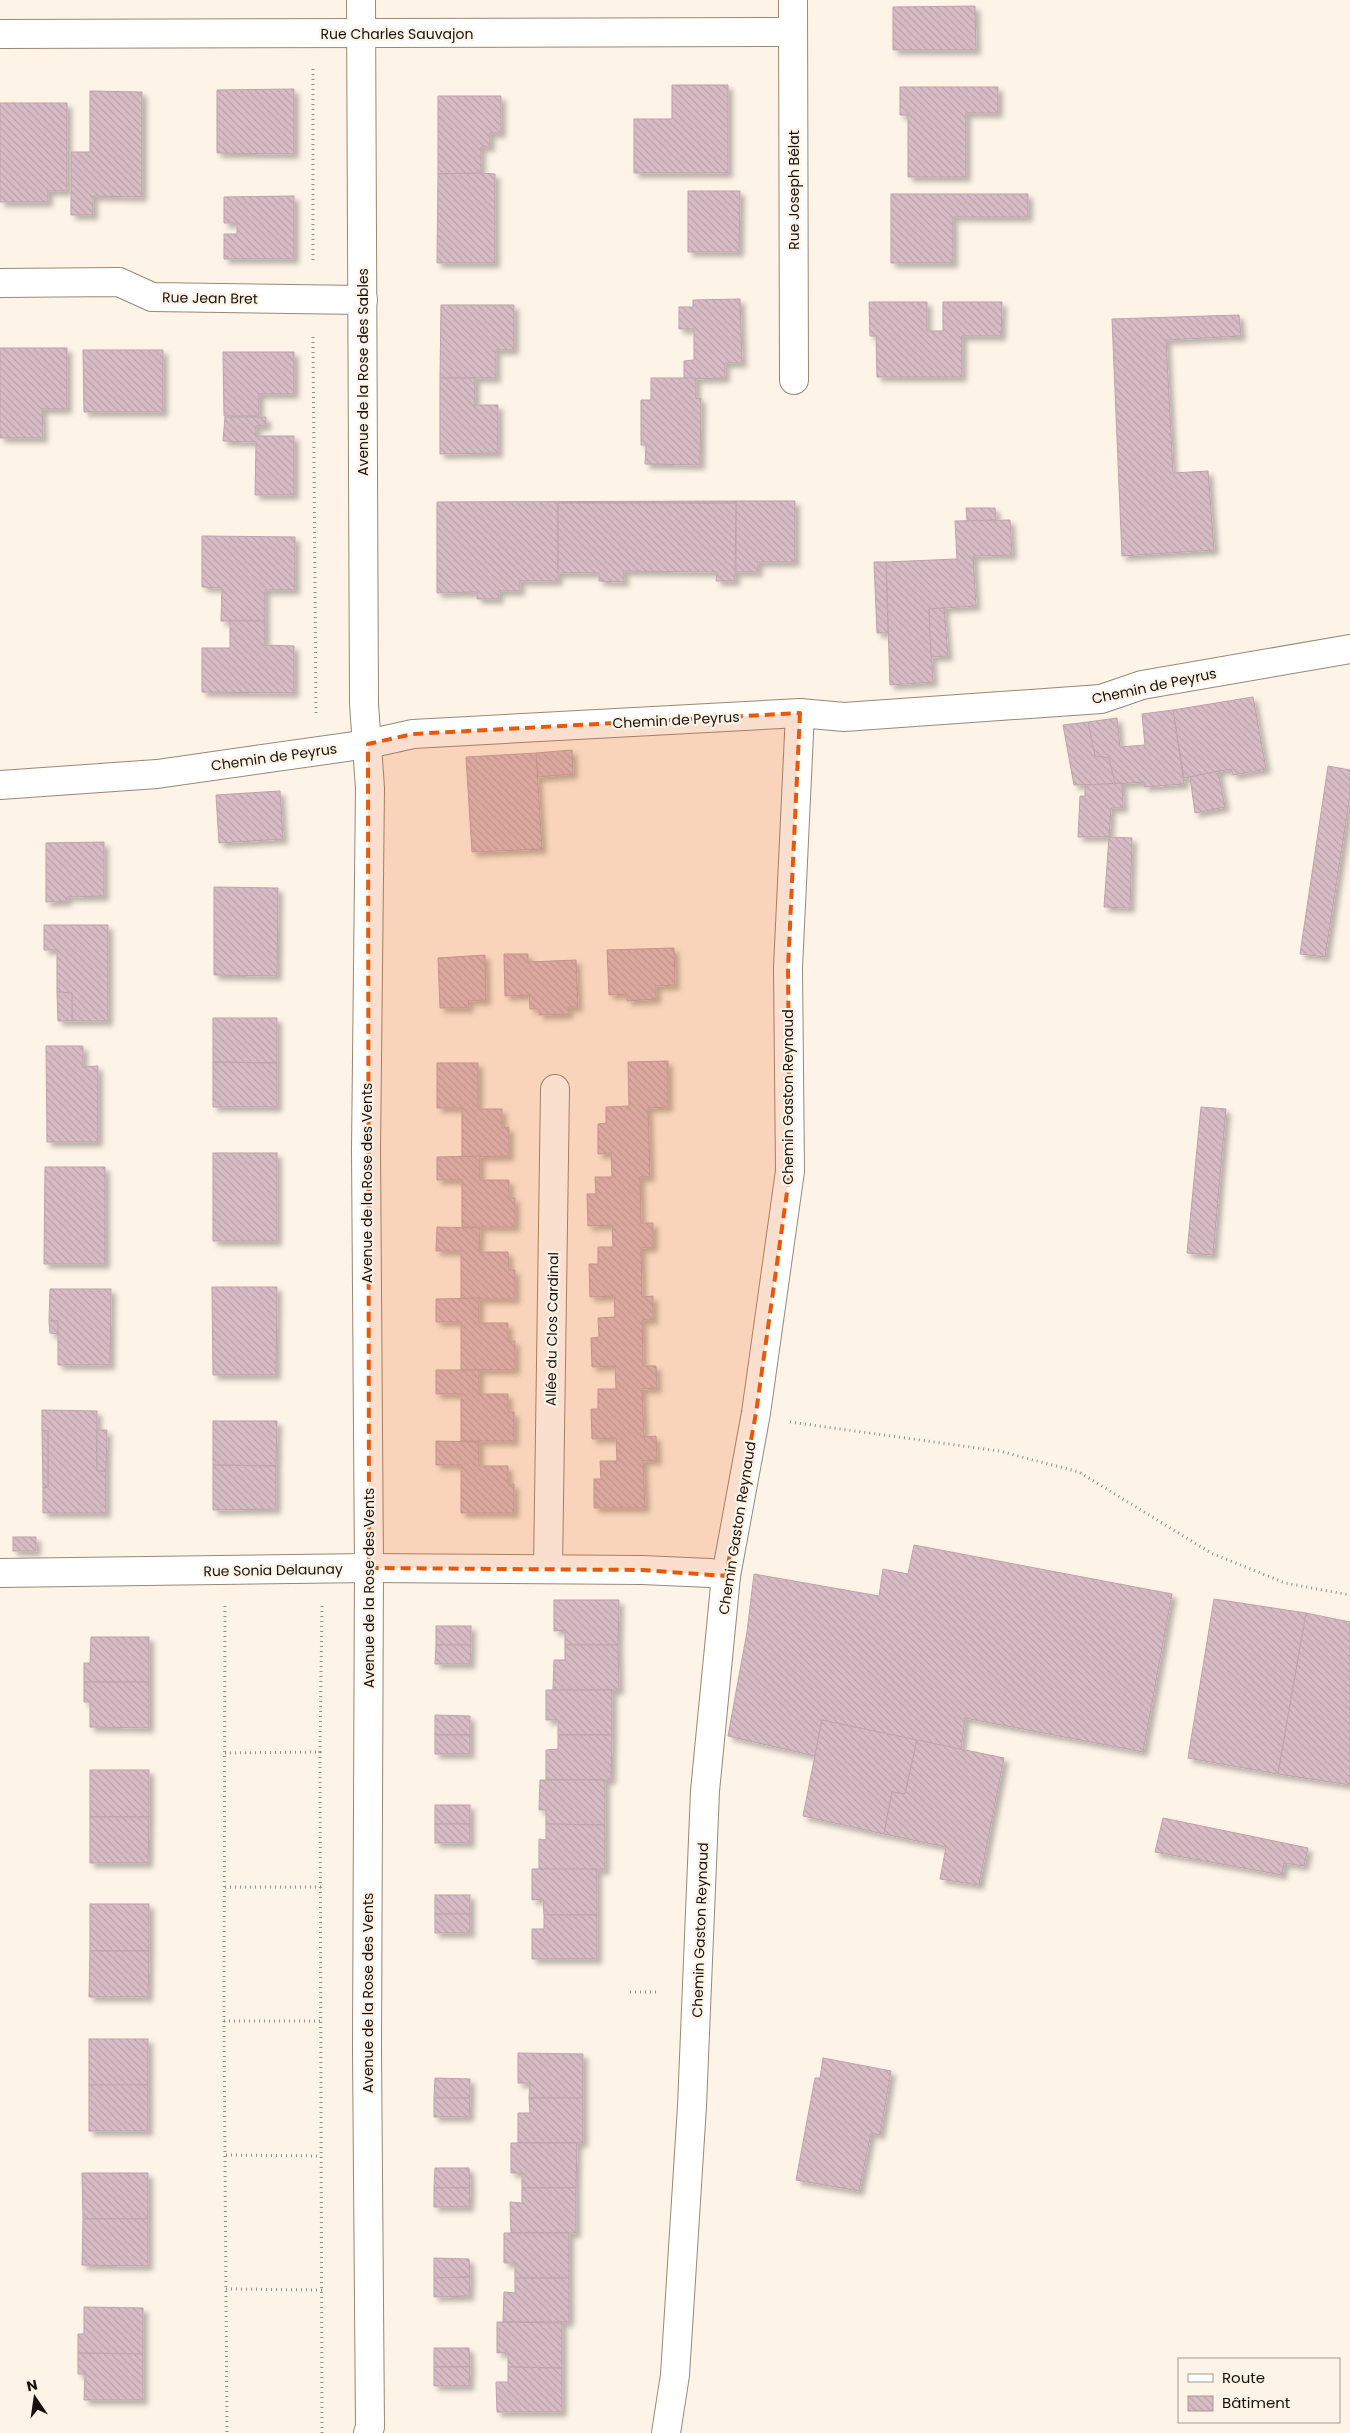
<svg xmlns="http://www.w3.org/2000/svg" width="1350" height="2433" viewBox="0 0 1350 2433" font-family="Poppins,sans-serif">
<defs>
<pattern id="building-back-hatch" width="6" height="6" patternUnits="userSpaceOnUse" patternTransform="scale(1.25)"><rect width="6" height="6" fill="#d8bcc5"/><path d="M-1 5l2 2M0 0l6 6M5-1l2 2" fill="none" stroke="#b9a1a8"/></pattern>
<filter id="shadow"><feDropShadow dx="4.5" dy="4.5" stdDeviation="2.5" flood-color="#0004"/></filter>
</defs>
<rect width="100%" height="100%" fill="#fef3e7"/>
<g fill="url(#building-back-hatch)" stroke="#bda3ac" filter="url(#shadow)">
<path d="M 975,6 L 976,50 L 893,50 L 893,7 Z"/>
<path d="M 672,85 L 728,85 L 728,173 L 634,173 L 634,119 L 672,119 Z"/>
<path d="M 900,87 L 998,87 L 998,113 L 966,113 L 966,177 L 908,177 L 908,115 L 900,115 Z"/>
<path d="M 294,89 L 294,154 L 217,153 L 217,90 Z"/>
<path d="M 90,91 L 142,92 L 142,197 L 93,196 L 93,215 L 71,215 L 71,152 L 90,152 Z"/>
<path d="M 438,96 L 501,96 L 501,133 L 490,133 L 490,147 L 481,147 L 481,173 L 438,174 Z"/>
<path d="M 0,103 L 67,103 L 67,191 L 48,191 L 48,202 L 0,202 Z"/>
<path d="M 481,173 L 495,174 L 495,263 L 437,263 L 438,174 Z"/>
<path d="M 688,191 L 740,191 L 739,252 L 688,252 Z"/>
<path d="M 891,194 L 1028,194 L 1028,217 L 953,217 L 953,263 L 891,263 Z"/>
<path d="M 294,196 L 294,259 L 224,259 L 224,234 L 237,234 L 237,223 L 224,223 L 224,197 Z"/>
<path d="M 740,299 L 742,363 L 725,363 L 725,378 L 684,379 L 684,361 L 694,360 L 694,329 L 679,329 L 679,307 L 693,307 L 693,300 Z"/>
<path d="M 869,302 L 927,302 L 927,331 L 943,331 L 943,302 L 1002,302 L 1001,336 L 962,336 L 962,377 L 877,377 L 876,336 L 870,336 Z"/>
<path d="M 441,305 L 514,305 L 514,350 L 496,350 L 496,378 L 440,378 Z"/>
<path d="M 1239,315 L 1241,336 L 1166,340 L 1173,473 L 1208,471 L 1214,550 L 1122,556 L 1112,319 Z"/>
<path d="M 0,348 L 67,348 L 67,409 L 42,409 L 43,438 L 0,438 Z"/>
<path d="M 83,350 L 163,350 L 163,412 L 84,412 Z"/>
<path d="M 223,352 L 294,352 L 294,394 L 259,394 L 259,416 L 224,416 Z"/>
<path d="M 440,378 L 475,378 L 475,405 L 498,405 L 498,453 L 440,454 Z"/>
<path d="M 651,378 L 696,378 L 696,399 L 701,398 L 700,465 L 645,464 L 646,445 L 641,445 L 641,400 L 651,400 Z"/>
<path d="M 225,417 L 266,417 L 266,426 L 256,426 L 256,436 L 294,436 L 294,495 L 255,495 L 256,442 L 223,441 Z"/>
<path d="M 736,501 L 795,501 L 795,562 L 758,562 L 758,572 L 736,572 Z"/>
<path d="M 736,501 L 736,503 L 558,503 L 558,581 L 520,581 L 520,591 L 499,591 L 499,599 L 477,599 L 477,592 L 437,593 L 437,502 Z"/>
<path d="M 558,503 L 736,503 L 735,581 L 716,581 L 717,572 L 624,571 L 624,582 L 599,581 L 599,573 L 558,573 Z"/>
<path d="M 966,508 L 995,508 L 996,520 L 967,521 Z"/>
<path d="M 1010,520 L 1012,555 L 973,556 L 976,606 L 929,609 L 933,682 L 890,685 L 886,562 L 957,559 L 955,521 Z"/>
<path d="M 202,536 L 295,537 L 295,590 L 265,590 L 265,621 L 221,621 L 222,588 L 202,587 Z"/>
<path d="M 874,562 L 886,562 L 888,633 L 877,633 Z"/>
<path d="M 944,608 L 948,656 L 931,657 L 929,609 Z"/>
<path d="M 230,621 L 265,621 L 265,645 L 294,646 L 294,693 L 202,692 L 202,648 L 230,648 Z"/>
<path d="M 1253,697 L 1266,769 L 1233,775 L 1231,769 L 1184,778 L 1173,710 Z"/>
<path d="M 1173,710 L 1184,784 L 1144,787 L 1144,782 L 1115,784 L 1109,758 L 1095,756 L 1088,722 L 1117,718 L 1120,747 L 1145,745 L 1142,714 Z"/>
<path d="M 1088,722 L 1095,756 L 1109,758 L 1115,784 L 1074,785 L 1063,725 Z"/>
<path d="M 572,750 L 573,774 L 538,777 L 536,753 Z"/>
<path d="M 536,753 L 542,849 L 472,852 L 466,757 Z"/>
<path d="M 1328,766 L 1350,770 L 1350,796 L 1325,957 L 1300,954 Z"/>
<path d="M 1218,771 L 1225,807 L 1195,813 L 1190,777 Z"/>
<path d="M 1122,783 L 1123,808 L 1111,808 L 1109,837 L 1078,837 L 1080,796 L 1085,796 L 1085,785 Z"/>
<path d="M 280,791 L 283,839 L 219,843 L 216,795 Z"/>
<path d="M 1109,837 L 1132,838 L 1130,908 L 1104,907 Z"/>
<path d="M 104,842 L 104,896 L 67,897 L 67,901 L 46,902 L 46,843 Z"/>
<path d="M 214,887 L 278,888 L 277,976 L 214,975 Z"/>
<path d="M 44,925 L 108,925 L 108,1021 L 72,1021 L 72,993 L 57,992 L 57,950 L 44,950 Z"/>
<path d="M 674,948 L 675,985 L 656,986 L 656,999 L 627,1001 L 627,994 L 609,995 L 607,950 Z"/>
<path d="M 504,954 L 528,954 L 528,962 L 576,960 L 578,1007 L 568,1007 L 569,1014 L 539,1015 L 539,1009 L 530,1009 L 529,995 L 505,996 Z"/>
<path d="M 485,955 L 486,1000 L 468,1001 L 469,1008 L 440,1008 L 438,958 Z"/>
<path d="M 57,992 L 72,993 L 72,1021 L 58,1021 Z"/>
<path d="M 213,1018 L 277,1018 L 277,1063 L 213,1062 Z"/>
<path d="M 46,1046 L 83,1046 L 83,1067 L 98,1066 L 98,1142 L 47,1142 Z"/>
<path d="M 668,1061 L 668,1107 L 648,1108 L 650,1177 L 640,1177 L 641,1223 L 653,1223 L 653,1247 L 641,1248 L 642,1297 L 653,1296 L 653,1320 L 642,1320 L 643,1366 L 656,1366 L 657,1388 L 642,1389 L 644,1437 L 656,1436 L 657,1460 L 643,1461 L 645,1508 L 594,1508 L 594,1479 L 601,1479 L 600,1461 L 617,1461 L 616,1438 L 592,1439 L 591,1409 L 598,1409 L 598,1389 L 616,1389 L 615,1366 L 592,1367 L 591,1338 L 599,1337 L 598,1318 L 615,1317 L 614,1296 L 590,1297 L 589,1264 L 598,1264 L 598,1247 L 613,1247 L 612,1225 L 588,1226 L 587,1194 L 596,1194 L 595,1177 L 612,1177 L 611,1153 L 598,1154 L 598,1124 L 606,1123 L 606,1107 L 629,1106 L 628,1062 Z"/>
<path d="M 213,1062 L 277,1063 L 277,1107 L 213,1107 Z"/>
<path d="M 437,1063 L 478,1063 L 478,1109 L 502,1109 L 502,1128 L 509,1127 L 509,1156 L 462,1157 L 462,1108 L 437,1108 Z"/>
<path d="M 1201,1107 L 1226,1109 L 1213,1255 L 1187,1253 Z"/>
<rect x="213" y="1153" width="64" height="88"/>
<path d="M 480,1156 L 480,1180 L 509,1180 L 509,1198 L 515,1198 L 515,1227 L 462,1227 L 462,1180 L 437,1180 L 437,1157 Z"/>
<path d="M 45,1167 L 105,1167 L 105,1264 L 44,1264 Z"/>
<path d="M 437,1227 L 480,1228 L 479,1252 L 508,1252 L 509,1270 L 515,1270 L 515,1299 L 461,1299 L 461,1251 L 436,1251 Z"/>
<path d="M 212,1287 L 277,1287 L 276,1375 L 213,1375 Z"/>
<path d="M 50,1289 L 111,1289 L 110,1365 L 58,1365 L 58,1321 L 49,1321 Z"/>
<path d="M 479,1298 L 479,1323 L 508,1323 L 508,1341 L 515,1341 L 515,1370 L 461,1370 L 461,1322 L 436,1322 L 436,1299 Z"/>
<path d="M 49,1321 L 58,1321 L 58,1334 L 50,1333 Z"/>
<path d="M 436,1370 L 479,1370 L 479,1394 L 508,1394 L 508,1412 L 514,1412 L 514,1441 L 461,1441 L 461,1394 L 436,1394 Z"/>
<path d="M 42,1410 L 97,1411 L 97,1471 L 106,1471 L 106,1513 L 43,1513 L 43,1488 L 48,1487 L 48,1431 L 42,1431 Z"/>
<path d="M 213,1421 L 277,1421 L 276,1466 L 213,1465 Z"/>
<path d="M 97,1430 L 107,1430 L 106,1471 L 97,1471 Z"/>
<path d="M 42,1431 L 48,1431 L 48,1487 L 43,1488 Z"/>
<path d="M 436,1441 L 479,1442 L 479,1466 L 508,1466 L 508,1484 L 514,1484 L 514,1513 L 461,1513 L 461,1465 L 436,1465 Z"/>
<path d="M 213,1465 L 276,1466 L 276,1509 L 213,1510 Z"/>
<rect x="13" y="1537" width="23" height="14"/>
<path d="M 914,1545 L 1172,1594 L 1143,1752 L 965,1718 L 961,1750 L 822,1720 L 815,1756 L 728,1736 L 747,1632 L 754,1574 L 879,1596 L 883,1569 L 908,1574 Z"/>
<path d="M 1214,1599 L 1306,1613 L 1278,1774 L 1188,1758 Z"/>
<path d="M 554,1600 L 619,1600 L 618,1645 L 565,1645 L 565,1630 L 554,1631 Z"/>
<path d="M 1306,1613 L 1350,1622 L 1350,1785 L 1278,1774 Z"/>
<rect x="436" y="1626" width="35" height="19"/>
<path d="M 91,1637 L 149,1637 L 149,1682 L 84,1682 L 84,1663 L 90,1663 Z"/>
<path d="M 436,1645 L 471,1645 L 470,1664 L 435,1664 Z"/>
<path d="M 565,1645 L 618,1645 L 619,1690 L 553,1690 L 554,1660 L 565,1660 Z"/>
<path d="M 84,1682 L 149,1682 L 149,1728 L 90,1727 L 90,1702 L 84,1702 Z"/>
<path d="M 546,1690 L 612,1690 L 612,1735 L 558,1735 L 558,1720 L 546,1720 Z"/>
<path d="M 435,1715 L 470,1716 L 470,1735 L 435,1735 Z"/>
<path d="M 822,1720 L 917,1740 L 905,1794 L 892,1792 L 884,1834 L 803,1816 Z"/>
<rect x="435" y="1735" width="35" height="19"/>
<path d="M 558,1735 L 612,1735 L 611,1780 L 546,1780 L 546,1750 L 558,1749 Z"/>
<path d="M 917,1740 L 1004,1758 L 979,1885 L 940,1879 L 946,1847 L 884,1834 L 892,1792 L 905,1794 Z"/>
<rect x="90" y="1770" width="59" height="47"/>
<path d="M 540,1780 L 605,1780 L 605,1825 L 546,1824 L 546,1810 L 539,1810 Z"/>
<rect x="435" y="1805" width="35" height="19"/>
<path d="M 90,1817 L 149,1817 L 148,1863 L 90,1863 Z"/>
<path d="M 1163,1818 L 1308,1848 L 1304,1866 L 1284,1863 L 1282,1875 L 1155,1852 Z"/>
<rect x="435" y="1824" width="35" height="19"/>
<path d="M 546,1824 L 605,1825 L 605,1870 L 539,1870 L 539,1839 L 546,1840 Z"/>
<path d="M 532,1869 L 597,1869 L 597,1915 L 544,1915 L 543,1899 L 532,1900 Z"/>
<rect x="435" y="1895" width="35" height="19"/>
<rect x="90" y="1904" width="59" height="47"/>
<rect x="435" y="1914" width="35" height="19"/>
<path d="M 544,1915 L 597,1915 L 597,1959 L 532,1959 L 532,1929 L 544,1929 Z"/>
<path d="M 90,1951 L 149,1951 L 148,1997 L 89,1997 Z"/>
<rect x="89" y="2039" width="59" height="46"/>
<path d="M 518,2053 L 583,2054 L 583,2098 L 529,2098 L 530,2083 L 518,2083 Z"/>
<path d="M 823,2058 L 891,2071 L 880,2135 L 871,2133 L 859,2191 L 796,2180 L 815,2078 L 820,2078 Z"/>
<path d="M 435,2078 L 470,2079 L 470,2098 L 434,2098 Z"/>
<rect x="89" y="2085" width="59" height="46"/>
<path d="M 434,2098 L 470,2098 L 469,2117 L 434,2117 Z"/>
<path d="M 529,2098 L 583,2098 L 583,2143 L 518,2143 L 518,2113 L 530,2113 Z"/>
<path d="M 511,2143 L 577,2143 L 576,2188 L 522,2188 L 522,2173 L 511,2173 Z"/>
<path d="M 435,2168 L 469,2168 L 470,2188 L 434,2188 Z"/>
<path d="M 82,2173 L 148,2173 L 148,2219 L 83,2219 Z"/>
<path d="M 434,2188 L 470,2188 L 469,2207 L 434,2207 Z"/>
<path d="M 522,2188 L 576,2188 L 576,2233 L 511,2233 L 510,2202 L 522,2203 Z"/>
<path d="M 83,2219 L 148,2219 L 148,2266 L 82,2265 Z"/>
<path d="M 504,2233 L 569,2233 L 569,2278 L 515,2278 L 515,2263 L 504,2263 Z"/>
<path d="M 434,2258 L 469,2259 L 470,2277 L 434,2278 Z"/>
<path d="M 470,2277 L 469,2296 L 434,2297 L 434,2278 Z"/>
<path d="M 515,2278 L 569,2278 L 569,2322 L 503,2322 L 504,2292 L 515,2293 Z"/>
<path d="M 84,2307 L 143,2308 L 143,2354 L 78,2353 L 78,2334 L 84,2334 Z"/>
<path d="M 497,2322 L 562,2323 L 562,2368 L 508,2367 L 508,2352 L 497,2353 Z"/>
<path d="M 434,2348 L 469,2348 L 470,2367 L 434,2367 Z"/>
<path d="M 78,2353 L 143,2354 L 143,2400 L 84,2400 L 85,2374 L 78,2374 Z"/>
<path d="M 434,2367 L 470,2367 L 469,2386 L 434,2386 Z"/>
<path d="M 508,2367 L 562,2368 L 562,2412 L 497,2412 L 496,2382 L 508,2382 Z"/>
</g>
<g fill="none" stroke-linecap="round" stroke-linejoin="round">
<defs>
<g id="minor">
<path d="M 361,0 L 364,704 L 370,788 L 366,1150 L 369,1568 L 367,2049 L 370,2427 L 368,2433"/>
<path d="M 793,0 L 794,380"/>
<path d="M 0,34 L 793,32"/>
<path d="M 0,283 L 119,282 L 152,297 L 363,300"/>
<path d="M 0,785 L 157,774 L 368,744 L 413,734 L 800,713 L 844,717 L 1101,699 L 1142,685 L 1350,649"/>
<path d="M 548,1569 L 555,1089"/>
<path d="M 0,1573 L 369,1568 L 642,1570 L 710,1573 L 726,1576"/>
<path d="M 666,2433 L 675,2375 L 692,2106 L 705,1791 L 726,1576 L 756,1413 L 790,1171 L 788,968 L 800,713"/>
</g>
</defs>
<use href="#minor" stroke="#998876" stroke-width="30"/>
<g stroke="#978d84" stroke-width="3" stroke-dasharray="1 4" stroke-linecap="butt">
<path d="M 313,69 L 313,263"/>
<path d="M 313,337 L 316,715"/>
<path d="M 790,1422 L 999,1451 L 1079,1472 L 1211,1553 L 1285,1583 L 1350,1595"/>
<path d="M 225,1606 L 224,2021 L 227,2433"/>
<path d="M 320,1752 L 322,2433"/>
<path d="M 225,1753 L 320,1752 L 322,1604"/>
<path d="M 225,1887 L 321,1887"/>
<path d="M 630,1992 L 660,1992"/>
<path d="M 224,2021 L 321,2021"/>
<path d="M 226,2155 L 321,2156"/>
<path d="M 226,2289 L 322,2290"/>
</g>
<use href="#minor" stroke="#fff" stroke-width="28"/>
</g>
<path fill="#e8590c" fill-opacity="0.2" stroke="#e8590c" stroke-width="4" stroke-dasharray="10 6" stroke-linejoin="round" d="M 800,713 L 788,968 L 790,1171 L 756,1413 L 726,1576 L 642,1570 L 369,1568 L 368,744 L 413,734 Z"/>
<g text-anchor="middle" stroke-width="4.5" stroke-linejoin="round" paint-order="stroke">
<g font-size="14" fill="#18110b" stroke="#fef3e7">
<text x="397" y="39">Rue Charles Sauvajon</text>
<text transform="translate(794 190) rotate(-90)" y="5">Rue Joseph Bélat</text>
<text transform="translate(210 298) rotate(1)" y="5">Rue Jean Bret</text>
<text transform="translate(363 372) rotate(-90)" y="5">Avenue de la Rose des Sables</text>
<text transform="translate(1154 686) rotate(-12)" y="5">Chemin de Peyrus</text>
<text transform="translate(676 720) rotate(-3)" y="5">Chemin de Peyrus</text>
<text transform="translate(274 757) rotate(-8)" y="5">Chemin de Peyrus</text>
<text transform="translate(788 1097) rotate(-90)" y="5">Chemin Gaston Reynaud</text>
<text transform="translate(367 1183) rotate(-90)" y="5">Avenue de la Rose des Vents</text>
<text transform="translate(552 1329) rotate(-89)" y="5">Allée du Clos Cardinal</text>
<text transform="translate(737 1528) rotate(-81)" y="5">Chemin Gaston Reynaud</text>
<text transform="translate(273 1570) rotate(-1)" y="5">Rue Sonia Delaunay</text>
<text transform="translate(369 1588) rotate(-90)" y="5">Avenue de la Rose des Vents</text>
<text transform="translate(700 1930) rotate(-88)" y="5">Chemin Gaston Reynaud</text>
<text transform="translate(368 1993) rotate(-90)" y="5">Avenue de la Rose des Vents</text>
</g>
</g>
<rect x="1178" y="2358" width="162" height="65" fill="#fef3e7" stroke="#a2998f"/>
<rect x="1188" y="2374" width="25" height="8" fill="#ffffff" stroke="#a2998f"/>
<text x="1222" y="2383" font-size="15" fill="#18110b">Route</text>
<rect x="1188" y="2396" width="25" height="15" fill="url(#building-back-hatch)" stroke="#a2998f"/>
<text x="1222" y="2408" font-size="15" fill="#18110b">Bâtiment</text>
<g transform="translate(35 2398) rotate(347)" stroke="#fef3e7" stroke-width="4" paint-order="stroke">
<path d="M0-4L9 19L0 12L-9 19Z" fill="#18110b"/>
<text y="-8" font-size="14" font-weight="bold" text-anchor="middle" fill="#18110b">N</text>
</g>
</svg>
